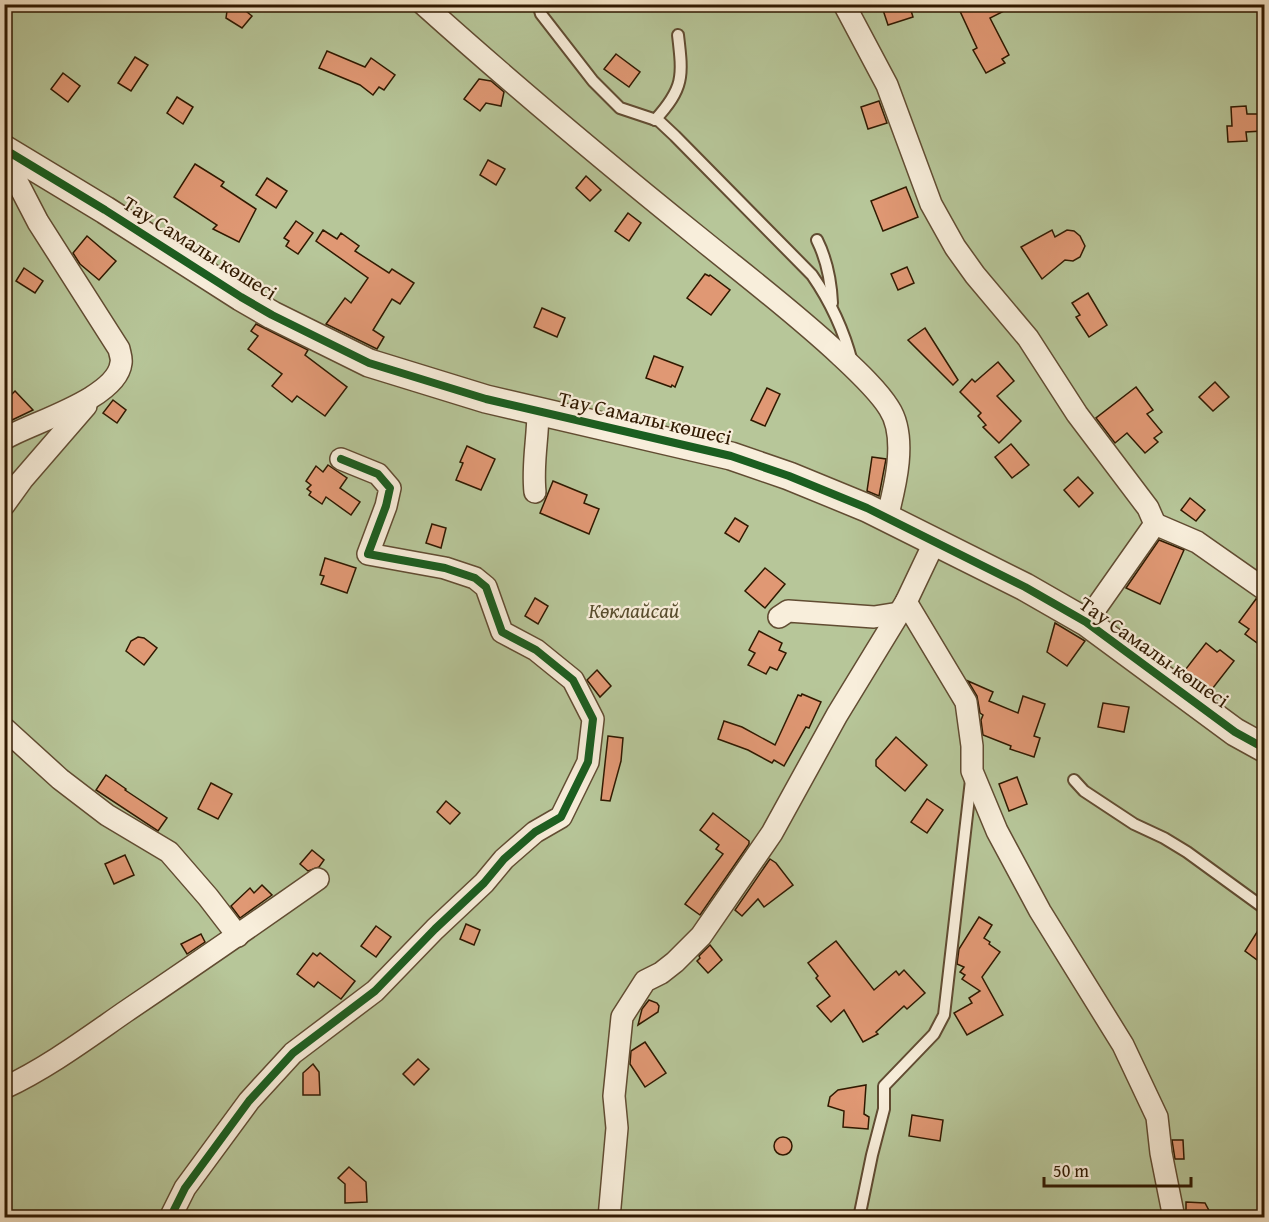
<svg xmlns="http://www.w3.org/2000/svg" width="1269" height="1222" viewBox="0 0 1269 1222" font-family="'Gentium Book Plus',serif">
<rect width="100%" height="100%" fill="#f5e5c8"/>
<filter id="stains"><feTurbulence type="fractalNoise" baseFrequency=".00333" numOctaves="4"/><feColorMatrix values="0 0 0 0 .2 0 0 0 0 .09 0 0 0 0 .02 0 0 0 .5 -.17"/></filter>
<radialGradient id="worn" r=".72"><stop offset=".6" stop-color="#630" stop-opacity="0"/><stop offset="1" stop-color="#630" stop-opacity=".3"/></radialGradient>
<rect fill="#b7c699" stroke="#74704c" stroke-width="1.5" x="5" y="5" width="1259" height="1212"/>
<g fill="#e09874" stroke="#301900" stroke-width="1.5">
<path d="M 228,4 L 237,4 L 252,16 L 242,28 L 226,18 Z"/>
<path d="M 901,4 L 909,4 L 913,17 L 888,25 L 883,10 Z"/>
<path d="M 969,4 L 1018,4 L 990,18 L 1009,55 L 1002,59 L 1005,63 L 986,73 L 973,50 L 977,48 L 959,9 Z"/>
<path d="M 327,51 L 365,67 L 371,58 L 395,75 L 384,90 L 379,87 L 373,95 L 360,85 L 319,68 Z"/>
<path d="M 616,54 L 640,72 L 629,87 L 604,69 Z"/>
<path d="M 135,57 L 148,65 L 131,91 L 118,83 Z"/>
<path d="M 63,73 L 80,86 L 68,102 L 51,89 Z"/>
<path d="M 479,79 L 491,81 L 504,92 L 501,106 L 486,103 L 480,111 L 464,99 Z"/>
<path d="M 177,97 L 193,107 L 183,124 L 167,113 Z"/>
<path d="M 879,101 L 887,123 L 868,129 L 861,107 Z"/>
<path d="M 1246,106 L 1247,114 L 1261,114 L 1262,131 L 1246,132 L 1247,141 L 1228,142 L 1227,126 L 1232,126 L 1231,107 Z"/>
<path d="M 488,160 L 505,169 L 496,185 L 480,175 Z"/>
<path d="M 195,164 L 224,182 L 221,186 L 256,209 L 239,242 L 213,229 L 217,225 L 174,197 Z"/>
<path d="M 586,176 L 601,190 L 590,201 L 576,188 Z"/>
<path d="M 267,178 L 287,191 L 276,208 L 256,195 Z"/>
<path d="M 906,187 L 918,217 L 883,231 L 871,201 Z"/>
<path d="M 628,213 L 641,223 L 629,241 L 615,231 Z"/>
<path d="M 296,221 L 313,233 L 298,254 L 286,246 L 289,241 L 284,238 Z"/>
<path d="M 323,230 L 337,239 L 341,233 L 359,246 L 355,251 L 389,273 L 392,269 L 414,283 L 400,304 L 392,299 L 373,330 L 384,337 L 377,349 L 326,324 L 345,298 L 351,303 L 368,278 L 316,241 Z"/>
<path d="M 1052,230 L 1055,237 L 1067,230 L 1074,231 L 1080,236 L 1085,246 L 1080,257 L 1073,261 L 1065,260 L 1042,279 L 1021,247 Z"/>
<path d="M 87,236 L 116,261 L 99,280 L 80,264 L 73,253 Z"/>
<path d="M 907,267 L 914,283 L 898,290 L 891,274 Z"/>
<path d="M 24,268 L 43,281 L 35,293 L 16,281 Z"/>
<path d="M 705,274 L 709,276 L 710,275 L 730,290 L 711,315 L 687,298 Z"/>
<path d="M 1088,293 L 1107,325 L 1089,337 L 1076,317 L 1080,315 L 1072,303 Z"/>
<path d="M 542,308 L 565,318 L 557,337 L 534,327 Z"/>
<path d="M 256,324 L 308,350 L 305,355 L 347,387 L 325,416 L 297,396 L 292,402 L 272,386 L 282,374 L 248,349 L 258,336 L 251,331 Z"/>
<path d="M 925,328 L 958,380 L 953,385 L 908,340 Z"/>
<path d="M 654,356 L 683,367 L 675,387 L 672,385 L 671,387 L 646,378 Z"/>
<path d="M 998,362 L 1014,381 L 997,396 L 1021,421 L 999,443 L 983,427 L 986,425 L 978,416 L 981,413 L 960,392 L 972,379 L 975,382 Z"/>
<path d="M 1215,382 L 1229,397 L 1213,411 L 1199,397 Z"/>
<path d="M 1136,387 L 1153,410 L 1147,414 L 1162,432 L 1154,438 L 1158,442 L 1145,453 L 1127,433 L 1115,443 L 1096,418 Z"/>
<path d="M 767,388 L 780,394 L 765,426 L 751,420 Z"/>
<path d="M 15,391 L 33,410 L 10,421 L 4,416 L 4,402 Z"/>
<path d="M 113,400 L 126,410 L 117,423 L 103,413 Z"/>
<path d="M 1011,444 L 1029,465 L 1012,478 L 995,457 Z"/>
<path d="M 467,446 L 495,459 L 481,490 L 456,480 L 463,463 L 460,462 Z"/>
<path d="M 872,457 L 886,459 L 879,496 L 867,491 Z"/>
<path d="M 328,465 L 347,478 L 340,488 L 360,502 L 351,515 L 326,497 L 322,504 L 309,495 L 311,492 L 307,489 L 311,485 L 306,481 L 316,466 L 323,472 Z"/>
<path d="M 1078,477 L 1093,493 L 1079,507 L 1064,490 Z"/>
<path d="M 553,481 L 587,495 L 584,503 L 599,509 L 589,534 L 540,513 Z"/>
<path d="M 1190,498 L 1205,510 L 1196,521 L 1181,510 Z"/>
<path d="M 735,518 L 748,526 L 739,542 L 725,533 Z"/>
<path d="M 432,524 L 446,528 L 441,548 L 426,543 Z"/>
<path d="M 1159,540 L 1184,550 L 1160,604 L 1126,588 Z"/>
<path d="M 325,558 L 356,568 L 347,593 L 321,584 L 324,576 L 320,575 Z"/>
<path d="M 765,568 L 785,584 L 765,608 L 745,591 Z"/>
<path d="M 535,598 L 548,606 L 538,624 L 525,616 Z"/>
<path d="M 1256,599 L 1264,602 L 1264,648 L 1245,634 L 1249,629 L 1239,622 Z"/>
<path d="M 1055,623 L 1085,641 L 1067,666 L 1047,652 Z"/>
<path d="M 759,631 L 782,643 L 779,650 L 786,653 L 777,670 L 770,667 L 766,674 L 748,665 L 755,653 L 749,650 Z"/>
<path d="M 138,637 L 144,638 L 157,648 L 144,665 L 126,651 L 131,641 Z"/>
<path d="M 1206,643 L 1217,652 L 1220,650 L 1234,661 L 1209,693 L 1182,674 Z"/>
<path d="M 597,670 L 611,686 L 600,697 L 587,680 Z"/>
<path d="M 968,681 L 993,692 L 989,701 L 1018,713 L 1023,696 L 1045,704 L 1034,736 L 1040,738 L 1034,757 L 1010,749 L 1011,746 L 983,735 L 981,720 L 983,715 L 980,713 L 977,696 Z"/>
<path d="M 802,694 L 821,702 L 809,728 L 806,727 L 784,766 L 774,760 L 772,763 L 748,750 L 718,739 L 724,721 L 742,727 L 775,745 L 798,695 L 801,696 Z"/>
<path d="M 1103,703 L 1129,707 L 1124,732 L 1098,727 Z"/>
<path d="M 608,736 L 623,738 L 621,761 L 610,801 L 601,800 Z"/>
<path d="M 896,737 L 927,765 L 905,791 L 876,766 L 876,760 Z"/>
<path d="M 106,775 L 126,789 L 125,790 L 167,818 L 158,831 L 96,790 Z"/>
<path d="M 1017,777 L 1027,804 L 1009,811 L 999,784 Z"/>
<path d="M 211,783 L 232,794 L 218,819 L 198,809 Z"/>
<path d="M 927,799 L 943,810 L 927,833 L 911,822 Z"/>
<path d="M 446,801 L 460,813 L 450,824 L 437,812 Z"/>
<path d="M 713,813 L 749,841 L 749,844 L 700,915 L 685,904 L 723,854 L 716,849 L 719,845 L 700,830 Z"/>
<path d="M 312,850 L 324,860 L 319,867 L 308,871 L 300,864 Z"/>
<path d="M 125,855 L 134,875 L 114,884 L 105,864 Z"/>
<path d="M 770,859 L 776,863 L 793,885 L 764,907 L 758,899 L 742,916 L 735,910 Z"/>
<path d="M 262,885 L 272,895 L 240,918 L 231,906 L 250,888 L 254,893 Z"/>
<path d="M 979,917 L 992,925 L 984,938 L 990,942 L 989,944 L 1000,952 L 982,977 L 1003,1015 L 967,1035 L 954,1013 L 972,1003 L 969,998 L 980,991 L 962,979 L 965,975 L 960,972 L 964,967 L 957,964 L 959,949 Z"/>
<path d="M 1264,921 L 1264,965 L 1245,951 Z"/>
<path d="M 466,924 L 480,930 L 474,945 L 460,939 Z"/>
<path d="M 376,926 L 391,937 L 376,957 L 361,946 Z"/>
<path d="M 201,934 L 205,942 L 187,954 L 181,944 Z"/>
<path d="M 836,941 L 874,990 L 896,971 L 899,975 L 904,970 L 925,993 L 907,1009 L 904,1006 L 876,1032 L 878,1034 L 863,1042 L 844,1010 L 831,1022 L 817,1006 L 830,996 L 816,978 L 818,976 L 808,963 Z"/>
<path d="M 710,945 L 722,960 L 708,973 L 697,961 L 700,958 L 699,956 Z"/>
<path d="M 313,953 L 317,956 L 320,953 L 355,981 L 341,999 L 318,982 L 314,987 L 297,974 Z"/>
<path d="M 649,1000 L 657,1003 L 659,1006 L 658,1012 L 638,1025 L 642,1009 Z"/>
<path d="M 645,1042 L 666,1073 L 645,1087 L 630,1064 L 631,1051 Z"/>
<path d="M 418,1059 L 429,1069 L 414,1085 L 403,1074 Z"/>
<path d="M 313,1064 L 319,1072 L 320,1095 L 303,1095 L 303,1073 Z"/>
<path d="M 866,1085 L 864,1114 L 869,1117 L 868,1129 L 843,1127 L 844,1111 L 828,1106 L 830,1097 L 838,1090 Z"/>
<path d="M 912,1115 L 943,1120 L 940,1141 L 909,1136 Z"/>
<circle cx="783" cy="1146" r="9"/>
<path d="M 1172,1140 L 1183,1140 L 1184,1159 L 1175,1159 Z"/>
<path d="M 349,1167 L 366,1182 L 367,1202 L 345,1203 L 345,1184 L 338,1178 Z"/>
<path d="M 1186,1202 L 1205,1203 L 1213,1218 L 1186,1218 Z"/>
</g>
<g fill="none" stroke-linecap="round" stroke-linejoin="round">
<defs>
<g id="service">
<path d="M 538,4 L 541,14 L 593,81 L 620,108 L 659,121 L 675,136 L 812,275 C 830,301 844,331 852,362"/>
<path d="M 655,120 C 684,88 683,77 678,35"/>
<path d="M 817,240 C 827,260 831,281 832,303"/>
<path d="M 1074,780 L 1084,791 L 1134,824 L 1164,838 L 1187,852 L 1264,908"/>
<path d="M 859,1218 L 872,1155 L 884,1109 L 884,1086 L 934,1034 L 944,1015 L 971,780"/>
</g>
<g id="minor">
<path d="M 423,4 C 512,84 604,161 697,236 C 745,275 794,312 840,355 C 855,369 878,390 889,408 C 908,437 895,487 887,518"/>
<path d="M 844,4 L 887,85 L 931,204 L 955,247 L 975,275 L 1028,338 L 1077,414 L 1148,508 L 1155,524 L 1086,622"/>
<path d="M 4,439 C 30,423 117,399 121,363 C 122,359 120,354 119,349 L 38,222 L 10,168 L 7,151"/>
<path d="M 535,492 C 532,464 538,439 538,411"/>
<path d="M 4,505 L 22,480 L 86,406"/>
<path d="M 1155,524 L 1197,542 L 1264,589"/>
<path d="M 906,602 L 966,702 L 972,746 L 972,771 L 997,831 L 1040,911 L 1123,1045 L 1157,1117 L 1161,1153 L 1174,1218"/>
<path d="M 779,617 L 788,611 L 874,617 L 899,613"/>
<path d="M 4,728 L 60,779 L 107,815 L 169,852 L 208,897 L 238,936"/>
<path d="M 4,1088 C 47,1068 86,1039 125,1012 C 190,968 254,924 318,879"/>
<path d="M 170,1218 L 185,1188 L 249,1101 L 293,1053 L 375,991 L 435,929 L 484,883 L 504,859 L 535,832 L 561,817 L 588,762 L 593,719 L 573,680 L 536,650 L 502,632 L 486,587 L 475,578 L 445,568 L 368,554 L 386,506 L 390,488 L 378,474 L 341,459"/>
<path d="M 609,1218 L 617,1128 L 614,1096 L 622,1017 L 645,981 L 661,973 L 675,962 L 701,936 L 772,833 L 837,715 L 906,602 L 935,541"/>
</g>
<path id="tertiary" d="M 4,149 L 105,210 L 241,297 L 272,315 L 369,363 L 486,399 L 731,456 L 789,476 L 867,508 L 1025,587 L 1086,622 L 1235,732 L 1264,748"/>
</defs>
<use href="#service" stroke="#614c32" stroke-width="14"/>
<use href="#minor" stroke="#614c32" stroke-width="24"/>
<use href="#tertiary" stroke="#614c32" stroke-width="30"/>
<use href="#service" stroke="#f8eedb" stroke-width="10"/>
<use href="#minor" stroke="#f8eedb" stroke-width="21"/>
<use href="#tertiary" stroke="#f8eedb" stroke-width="27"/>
<defs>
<g id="cycleway">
<path d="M 4,149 L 105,210 L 241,297 L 272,315 L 369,363 L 486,399 L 731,456 L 789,476 L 867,508 L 1025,587 L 1086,622 L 1235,732 L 1264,748"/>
<path d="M 170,1218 L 185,1188 L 249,1101 L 293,1053 L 375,991 L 435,929 L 484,883 L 504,859 L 535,832 L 561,817 L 588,762 L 593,719 L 573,680 L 536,650 L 502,632 L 486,587 L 475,578 L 445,568 L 368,554 L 386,506 L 390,488 L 378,474 L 341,459"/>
</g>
</defs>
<use href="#cycleway" stroke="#f8eedb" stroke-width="11"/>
<use href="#cycleway" stroke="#1b5e20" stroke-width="8"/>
</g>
<g text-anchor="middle" stroke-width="4.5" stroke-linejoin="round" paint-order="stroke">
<g font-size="21" fill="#301900" stroke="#f8eedb">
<text transform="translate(200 248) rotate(32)" y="7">Тау Самалы көшесі</text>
<text transform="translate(645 418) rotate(13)" y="7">Тау Самалы көшесі</text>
<text transform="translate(1154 652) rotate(35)" y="7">Тау Самалы көшесі</text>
</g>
<g font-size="21" font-style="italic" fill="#584d2e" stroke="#f8eedb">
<text x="634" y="618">Көклайсай</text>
</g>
</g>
<rect width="1269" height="1222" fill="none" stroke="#f5e5c8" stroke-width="24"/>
<rect x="6" y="6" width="1257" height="1210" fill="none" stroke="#301900" stroke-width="3"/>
<rect x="12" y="12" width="1245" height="1198" fill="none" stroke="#301900" stroke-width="1.5"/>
<path d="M1044 1177v9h147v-9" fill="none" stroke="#301900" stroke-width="3"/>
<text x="1053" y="1177" font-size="18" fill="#301900" stroke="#f8eedb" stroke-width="4.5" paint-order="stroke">50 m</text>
<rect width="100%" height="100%" filter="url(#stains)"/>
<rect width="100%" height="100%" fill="url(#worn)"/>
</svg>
